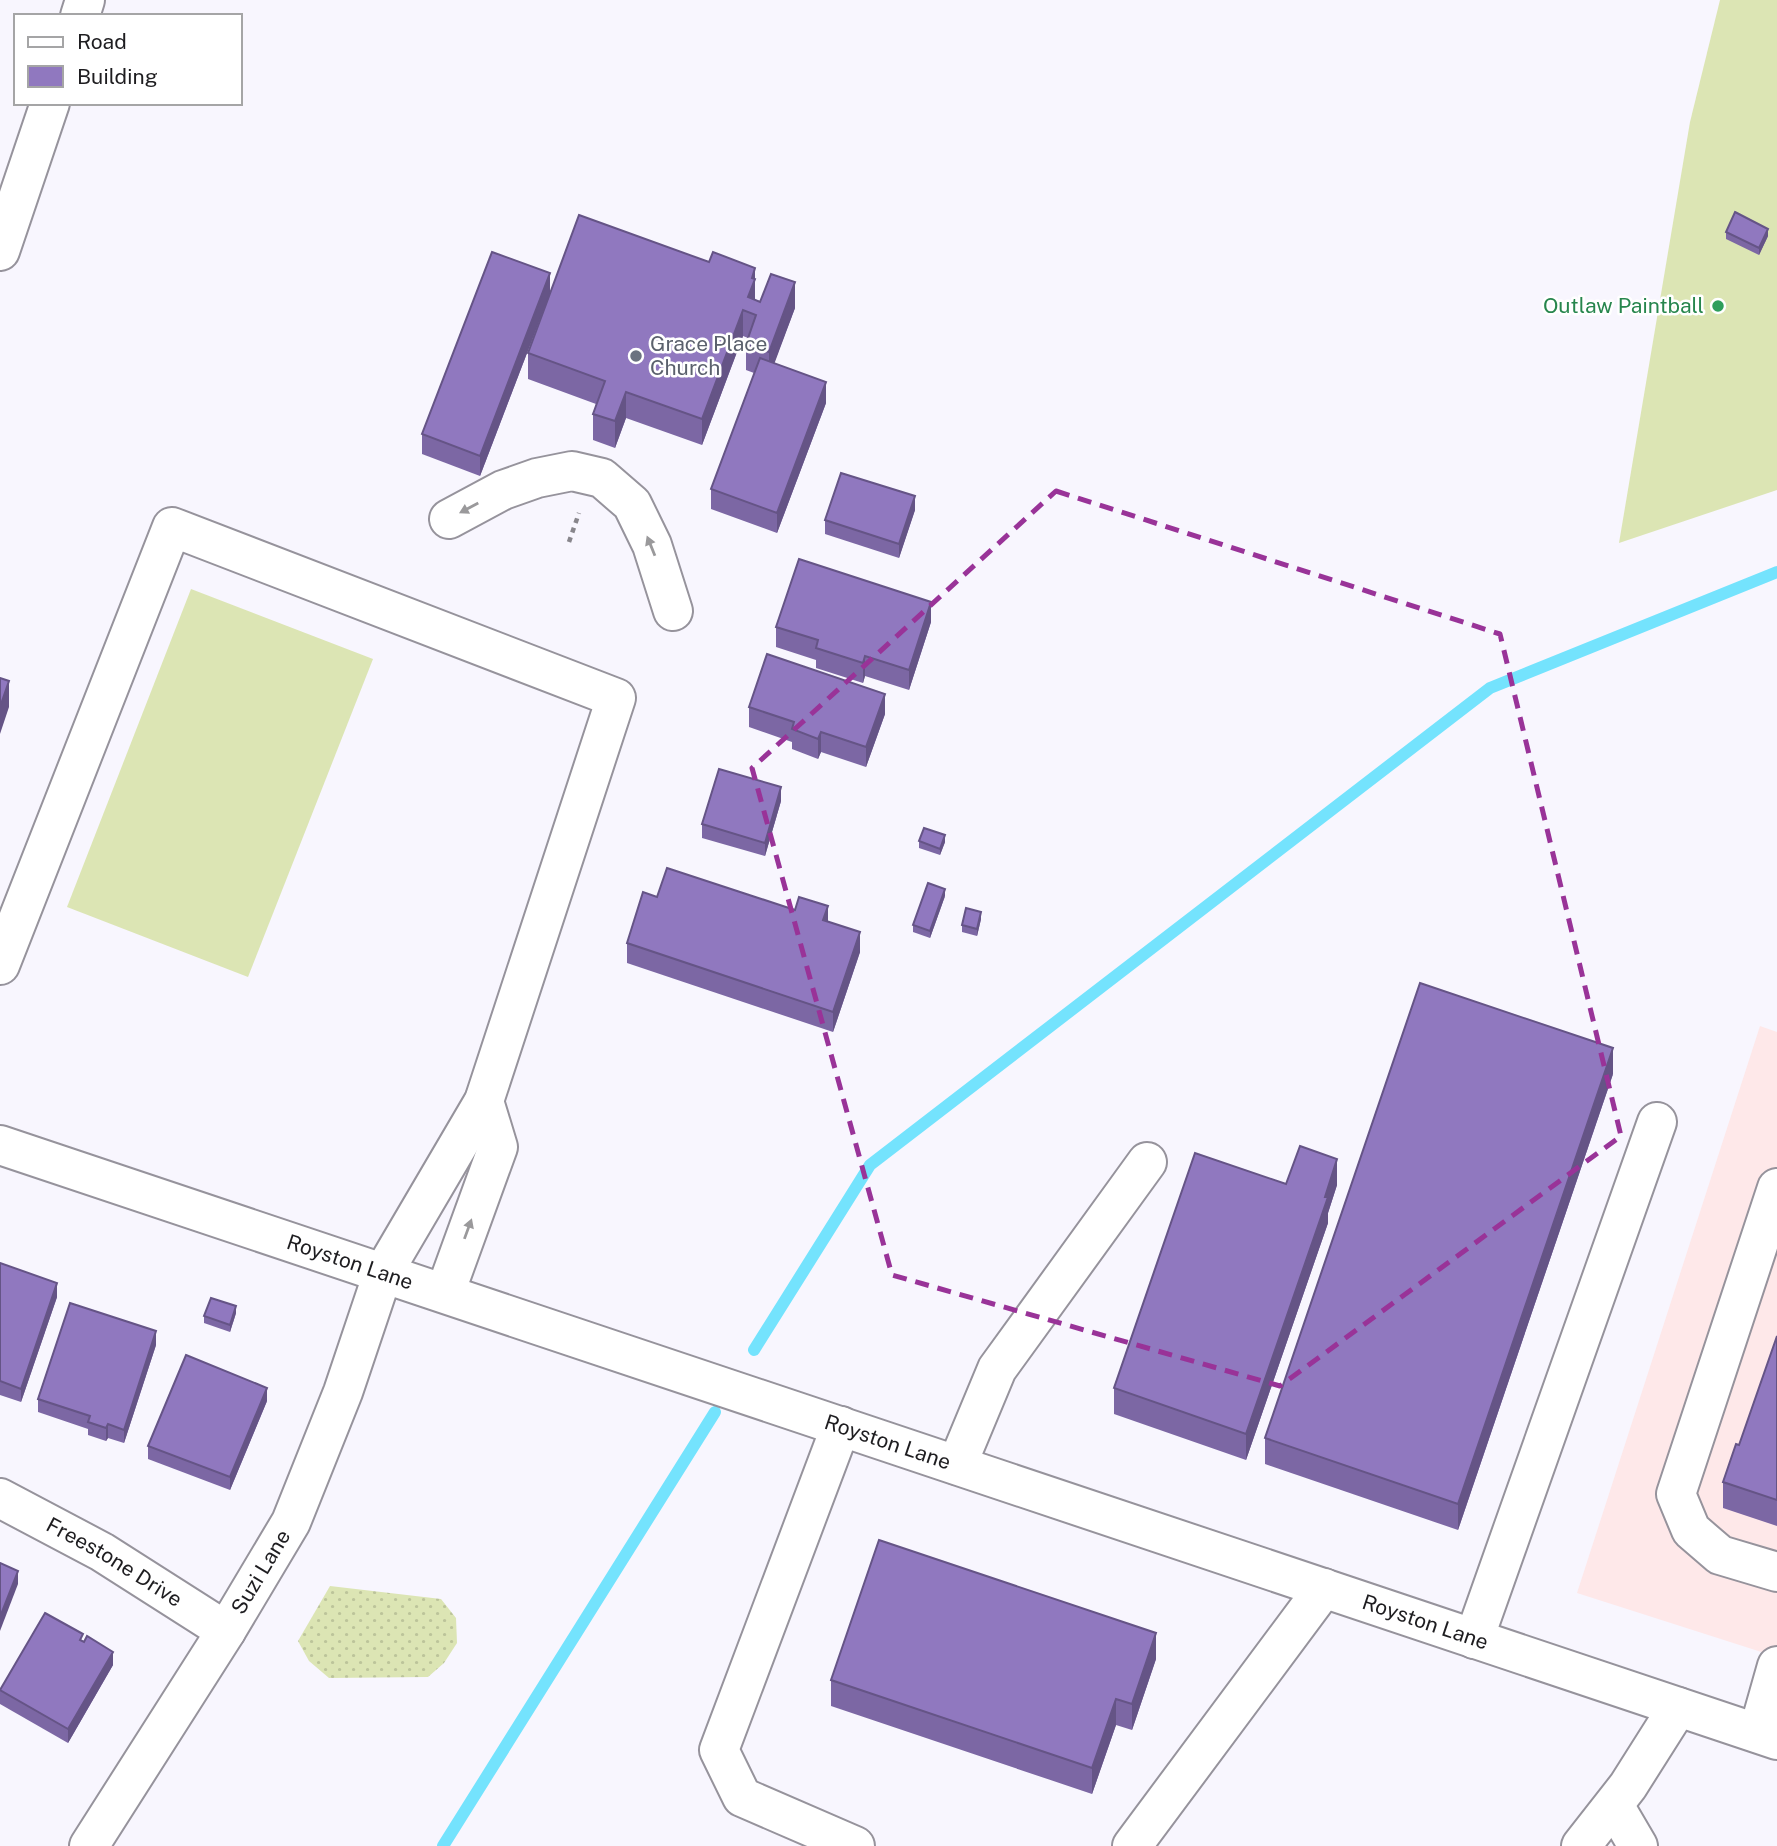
<svg xmlns="http://www.w3.org/2000/svg" width="1777" height="1846" viewBox="0 0 1777 1846" font-family="'Public Sans',sans-serif">
<defs>
<pattern id="grass-dots" width="8" height="8" patternUnits="userSpaceOnUse" patternTransform="scale(1.75)"><rect width="8" height="8" fill="#dce5b4"/><path d="M2 2h.1M6 6h.1" fill="none" stroke="#bcc49a" stroke-width="1.8" stroke-linecap="round"/></pattern>
</defs>
<rect width="100%" height="100%" fill="#f8f6fe"/>
<path fill="#fee8e9" d="M 1760,1026 L 1777,1032 L 1777,1657 L 1577,1593 Z"/>
<path fill="url(#grass-dots)" d="M 330,1586 L 441,1599 L 456,1618 L 457,1643 L 444,1663 L 428,1677 L 329,1678 L 309,1661 L 298,1641 Z"/>
<g fill="#dce5b4">
<path d="M 1720,0 L 1777,0 L 1777,490 L 1619,543 L 1690,122 Z"/>
<path d="M 191,589 L 373,659 L 248,977 L 67,907 Z"/>
</g>
<g fill="none" stroke-linecap="round" stroke-linejoin="round">
<g stroke="#74e3fd" stroke-width="12">
<path d="M 754,1350 L 870,1165 L 1490,688 L 1777,572"/>
<path d="M 443,1846 L 715,1412"/>
</g>
<defs>
<g id="minor">
<path d="M 80,16 L 85,0"/>
<path d="M 0,251 L 50,103"/>
<path d="M 449,519 L 503,490 L 537,478 L 572,471 L 602,478 L 632,504 L 652,545 L 673,611"/>
<path d="M 0,965 L 172,527 L 616,698 L 484,1101 L 383,1273 L 343,1392 L 291,1522 L 226,1631 L 89,1846"/>
<path id="s1" d="M 0,1145 L 1777,1740"/>
<path d="M 1777,1188 L 1676,1494 L 1691,1530 L 1720,1555 L 1777,1572"/>
<path d="M 445,1293 L 498,1147 L 484,1101"/>
<path d="M 841,1426 L 719,1750 L 742,1797 L 855,1846"/>
<path d="M 957,1465 L 997,1369 L 1147,1162"/>
<path id="s2" d="M 0,1498 L 102,1552 L 226,1631"/>
<path d="M 1474,1639 L 1657,1122"/>
<path d="M 1758,1733 L 1777,1666"/>
<path d="M 1614,1805 L 1638,1846"/>
<path d="M 1132,1846 L 1324,1588"/>
<path d="M 1581,1846 L 1628,1786 L 1678,1707"/>
</g>
</defs>
<use href="#minor" stroke="#96939c" stroke-width="42"/>
<path stroke="#88868c" stroke-width="4.5" stroke-dasharray="5 5" stroke-linecap="butt" d="M 569,542 L 579,513"/>
<use href="#minor" stroke="#fff" stroke-width="38"/>
</g>
<g fill="#7c67a4">
<path d="M 1726,232 L 1768,236 L 1759,255 L 1726,239 Z"/>
<path d="M 550,293 L 480,476 L 422,454 L 422,434 Z"/>
<path d="M 755,294 L 755,300 L 795,308 L 774,363 L 826,403 L 777,533 L 711,509 L 711,489 L 754,373 L 746,370 L 746,344 L 748,338 L 743,336 L 702,445 L 626,418 L 615,448 L 593,440 L 593,414 L 596,404 L 528,379 L 528,353 Z"/>
<path d="M 915,510 L 899,558 L 825,534 L 825,520 Z"/>
<path d="M 931,622 L 909,690 L 865,676 L 863,683 L 816,668 L 816,660 L 776,647 L 776,627 Z"/>
<path d="M 749,707 L 885,714 L 866,767 L 821,752 L 818,759 L 792,749 L 792,742 L 749,727 Z"/>
<path d="M 781,801 L 765,856 L 702,838 L 702,824 Z"/>
<path d="M 919,841 L 945,842 L 940,855 L 919,848 Z"/>
<path d="M 945,896 L 930,938 L 913,932 L 913,925 Z"/>
<path d="M 657,897 L 828,921 L 860,952 L 833,1032 L 627,963 L 627,943 Z"/>
<path d="M 981,919 L 977,936 L 962,932 L 962,925 Z"/>
<path d="M 1613,1074 L 1458,1530 L 1265,1464 L 1265,1438 Z"/>
<path d="M 1286,1184 L 1337,1185 L 1328,1213 L 1328,1223 L 1246,1460 L 1114,1414 L 1114,1388 Z"/>
<path d="M 0,1263 L 57,1297 L 21,1402 L 0,1395 Z"/>
<path d="M 236,1313 L 230,1332 L 204,1323 L 204,1316 Z"/>
<path d="M 1777,1336 L 1777,1526 L 1723,1508 L 1723,1482 L 1739,1445 Z"/>
<path d="M 156,1345 L 124,1443 L 108,1438 L 106,1441 L 88,1435 L 88,1429 L 38,1412 L 38,1399 Z"/>
<path d="M 267,1401 L 230,1490 L 148,1459 L 148,1446 Z"/>
<path d="M 83,1641 L 113,1665 L 68,1743 L 0,1704 L 0,1690 Z"/>
<path d="M 1156,1659 L 1132,1730 L 1116,1725 L 1092,1794 L 831,1706 L 831,1680 Z"/>
</g>
<g fill="#655486">
<path d="M 1768,229 L 1768,236 L 1759,255 L 1759,248 Z"/>
<path d="M 755,268 L 755,305 L 748,297 L 752,278 Z"/>
<path d="M 550,273 L 550,293 L 480,476 L 480,456 Z"/>
<path d="M 795,282 L 795,308 L 769,378 L 769,352 Z"/>
<path d="M 743,310 L 743,336 L 702,445 L 702,419 Z"/>
<path d="M 826,382 L 826,403 L 777,533 L 777,513 Z"/>
<path d="M 626,392 L 626,418 L 615,448 L 615,421 Z"/>
<path d="M 915,496 L 915,510 L 899,558 L 899,544 Z"/>
<path d="M 931,602 L 931,622 L 909,690 L 909,670 Z"/>
<path d="M 865,656 L 865,676 L 863,683 L 863,663 Z"/>
<path d="M 9,681 L 9,707 L 0,734 L 0,707 Z"/>
<path d="M 885,694 L 885,714 L 866,767 L 866,747 Z"/>
<path d="M 821,732 L 821,752 L 818,759 L 818,739 Z"/>
<path d="M 781,787 L 781,801 L 765,856 L 765,843 Z"/>
<path d="M 945,835 L 945,842 L 940,855 L 940,849 Z"/>
<path d="M 945,889 L 945,896 L 930,938 L 930,931 Z"/>
<path d="M 828,906 L 828,926 L 823,920 Z"/>
<path d="M 981,912 L 981,919 L 977,936 L 977,929 Z"/>
<path d="M 860,932 L 860,952 L 833,1032 L 833,1012 Z"/>
<path d="M 1613,1048 L 1613,1074 L 1458,1530 L 1458,1504 Z"/>
<path d="M 1337,1159 L 1337,1185 L 1328,1213 L 1328,1223 L 1246,1460 L 1246,1434 Z"/>
<path d="M 57,1283 L 57,1297 L 21,1402 L 21,1389 Z"/>
<path d="M 236,1306 L 236,1313 L 230,1332 L 230,1325 Z"/>
<path d="M 156,1331 L 156,1345 L 124,1443 L 124,1430 Z"/>
<path d="M 267,1388 L 267,1401 L 230,1490 L 230,1477 Z"/>
<path d="M 108,1424 L 108,1438 L 106,1441 L 106,1428 Z"/>
<path d="M 18,1571 L 18,1584 L 0,1631 L 0,1617 Z"/>
<path d="M 1156,1633 L 1156,1659 L 1132,1730 L 1132,1704 Z"/>
<path d="M 113,1652 L 113,1665 L 68,1743 L 68,1729 Z"/>
<path d="M 1116,1699 L 1116,1725 L 1092,1794 L 1092,1768 Z"/>
</g>
<g fill="#9078bf" stroke="#655486" stroke-width="2">
<path d="M 1735,212 L 1768,229 L 1759,248 L 1726,232 Z"/>
<path d="M 579,215 L 709,262 L 713,252 L 755,268 L 752,278 L 755,279 L 748,297 L 760,302 L 771,274 L 795,282 L 769,352 L 746,344 L 756,315 L 743,310 L 702,419 L 626,392 L 615,421 L 593,414 L 605,381 L 528,353 Z"/>
<path d="M 492,252 L 550,273 L 480,456 L 422,434 Z"/>
<path d="M 760,358 L 826,382 L 777,513 L 711,489 Z"/>
<path d="M 841,473 L 915,496 L 899,544 L 825,520 Z"/>
<path d="M 799,559 L 931,602 L 909,670 L 865,656 L 863,663 L 816,648 L 818,640 L 776,627 Z"/>
<path d="M 767,654 L 885,694 L 866,747 L 821,732 L 818,739 L 792,729 L 794,722 L 749,707 Z"/>
<path d="M 0,678 L 9,681 L 0,707 Z"/>
<path d="M 719,769 L 781,787 L 765,843 L 702,824 Z"/>
<path d="M 924,828 L 945,835 L 940,849 L 919,841 Z"/>
<path d="M 667,868 L 795,910 L 799,897 L 828,906 L 823,920 L 860,932 L 833,1012 L 627,943 L 643,892 L 657,897 Z"/>
<path d="M 928,883 L 945,889 L 930,931 L 913,925 Z"/>
<path d="M 966,908 L 981,912 L 977,929 L 962,925 Z"/>
<path d="M 1420,983 L 1613,1048 L 1458,1504 L 1265,1438 Z"/>
<path d="M 1300,1146 L 1337,1159 L 1325,1197 L 1328,1197 L 1246,1434 L 1114,1388 L 1195,1153 L 1286,1184 Z"/>
<path d="M 0,1263 L 57,1283 L 21,1389 L 0,1381 Z"/>
<path d="M 211,1298 L 236,1306 L 230,1325 L 204,1316 Z"/>
<path d="M 70,1303 L 156,1331 L 124,1430 L 108,1424 L 106,1428 L 88,1422 L 90,1416 L 38,1399 Z"/>
<path d="M 1777,1336 L 1777,1500 L 1723,1482 L 1736,1444 L 1739,1445 Z"/>
<path d="M 186,1355 L 267,1388 L 230,1477 L 148,1446 Z"/>
<path d="M 879,1540 L 1156,1633 L 1132,1704 L 1116,1699 L 1092,1768 L 831,1680 Z"/>
<path d="M 0,1563 L 18,1571 L 0,1617 Z"/>
<path d="M 45,1613 L 83,1634 L 80,1640 L 84,1642 L 87,1636 L 113,1652 L 68,1729 L 0,1690 Z"/>
</g>
<defs><path id="oneway-solid" d="M-6-.8H1V-3.2L6.5 0L1 3.2V.8H-6Z" transform="scale(1.75)"/></defs>
<g fill="#9a999b">
<use href="#oneway-solid" transform="translate(469 508) rotate(152)"/>
<use href="#oneway-solid" transform="translate(651 546) rotate(-112)"/>
<use href="#oneway-solid" transform="translate(468 1229) rotate(-70)"/>
</g>
<path fill="none" stroke="#993398" stroke-width="5" stroke-dasharray="14 9" stroke-linejoin="round" d="M 1056,491 L 1500,634 L 1621,1136 L 1280,1386 L 892,1275 L 752,768 Z"/>
<circle fill="#2e9e5b" stroke="#fff" stroke-width="2.5" cx="1718" cy="306" r="7"/>
<circle fill="#6b7280" stroke="#fff" stroke-width="2.5" cx="636" cy="356" r="7"/>
<g text-anchor="middle" stroke-width="5" stroke-linejoin="round" paint-order="stroke">
<g font-size="21" fill="#27864d" stroke="#fff" text-anchor="end">
<text x="1704" y="313">Outlaw Paintball</text>
</g>
<g font-size="21" fill="#5b616d" stroke="#fff" text-anchor="start">
<text x="650" y="351">Grace Place<tspan x="650" dy="24">Church</tspan></text>
</g>
<g font-size="21" fill="#1e1d20" stroke="#fff">
<text dy="7" stroke="none"><textPath href="#s1" startOffset="369">Royston Lane</textPath></text>
<text dy="7" stroke="none"><textPath href="#s1" startOffset="936">Royston Lane</textPath></text>
<text dy="7" stroke="none"><textPath href="#s2" startOffset="131">Freestone Drive</textPath></text>
<text transform="translate(261 1572) rotate(-59)" y="7">Suzi Lane</text>
<text dy="7" stroke="none"><textPath href="#s1" startOffset="1503">Royston Lane</textPath></text>
</g>
</g>
<rect x="14" y="14" width="228" height="91" fill="#ffffff" stroke="#a5a5a6" stroke-width="2"/>
<rect x="28" y="37" width="35" height="10" fill="#ffffff" stroke="#a5a5a6" stroke-width="2"/>
<text x="77" y="49" font-size="21" fill="#1e1d20">Road</text>
<rect x="28" y="66" width="35" height="21" fill="#9078bf" stroke="#a5a5a6" stroke-width="2"/>
<text x="77" y="84" font-size="21" fill="#1e1d20">Building</text>
</svg>
